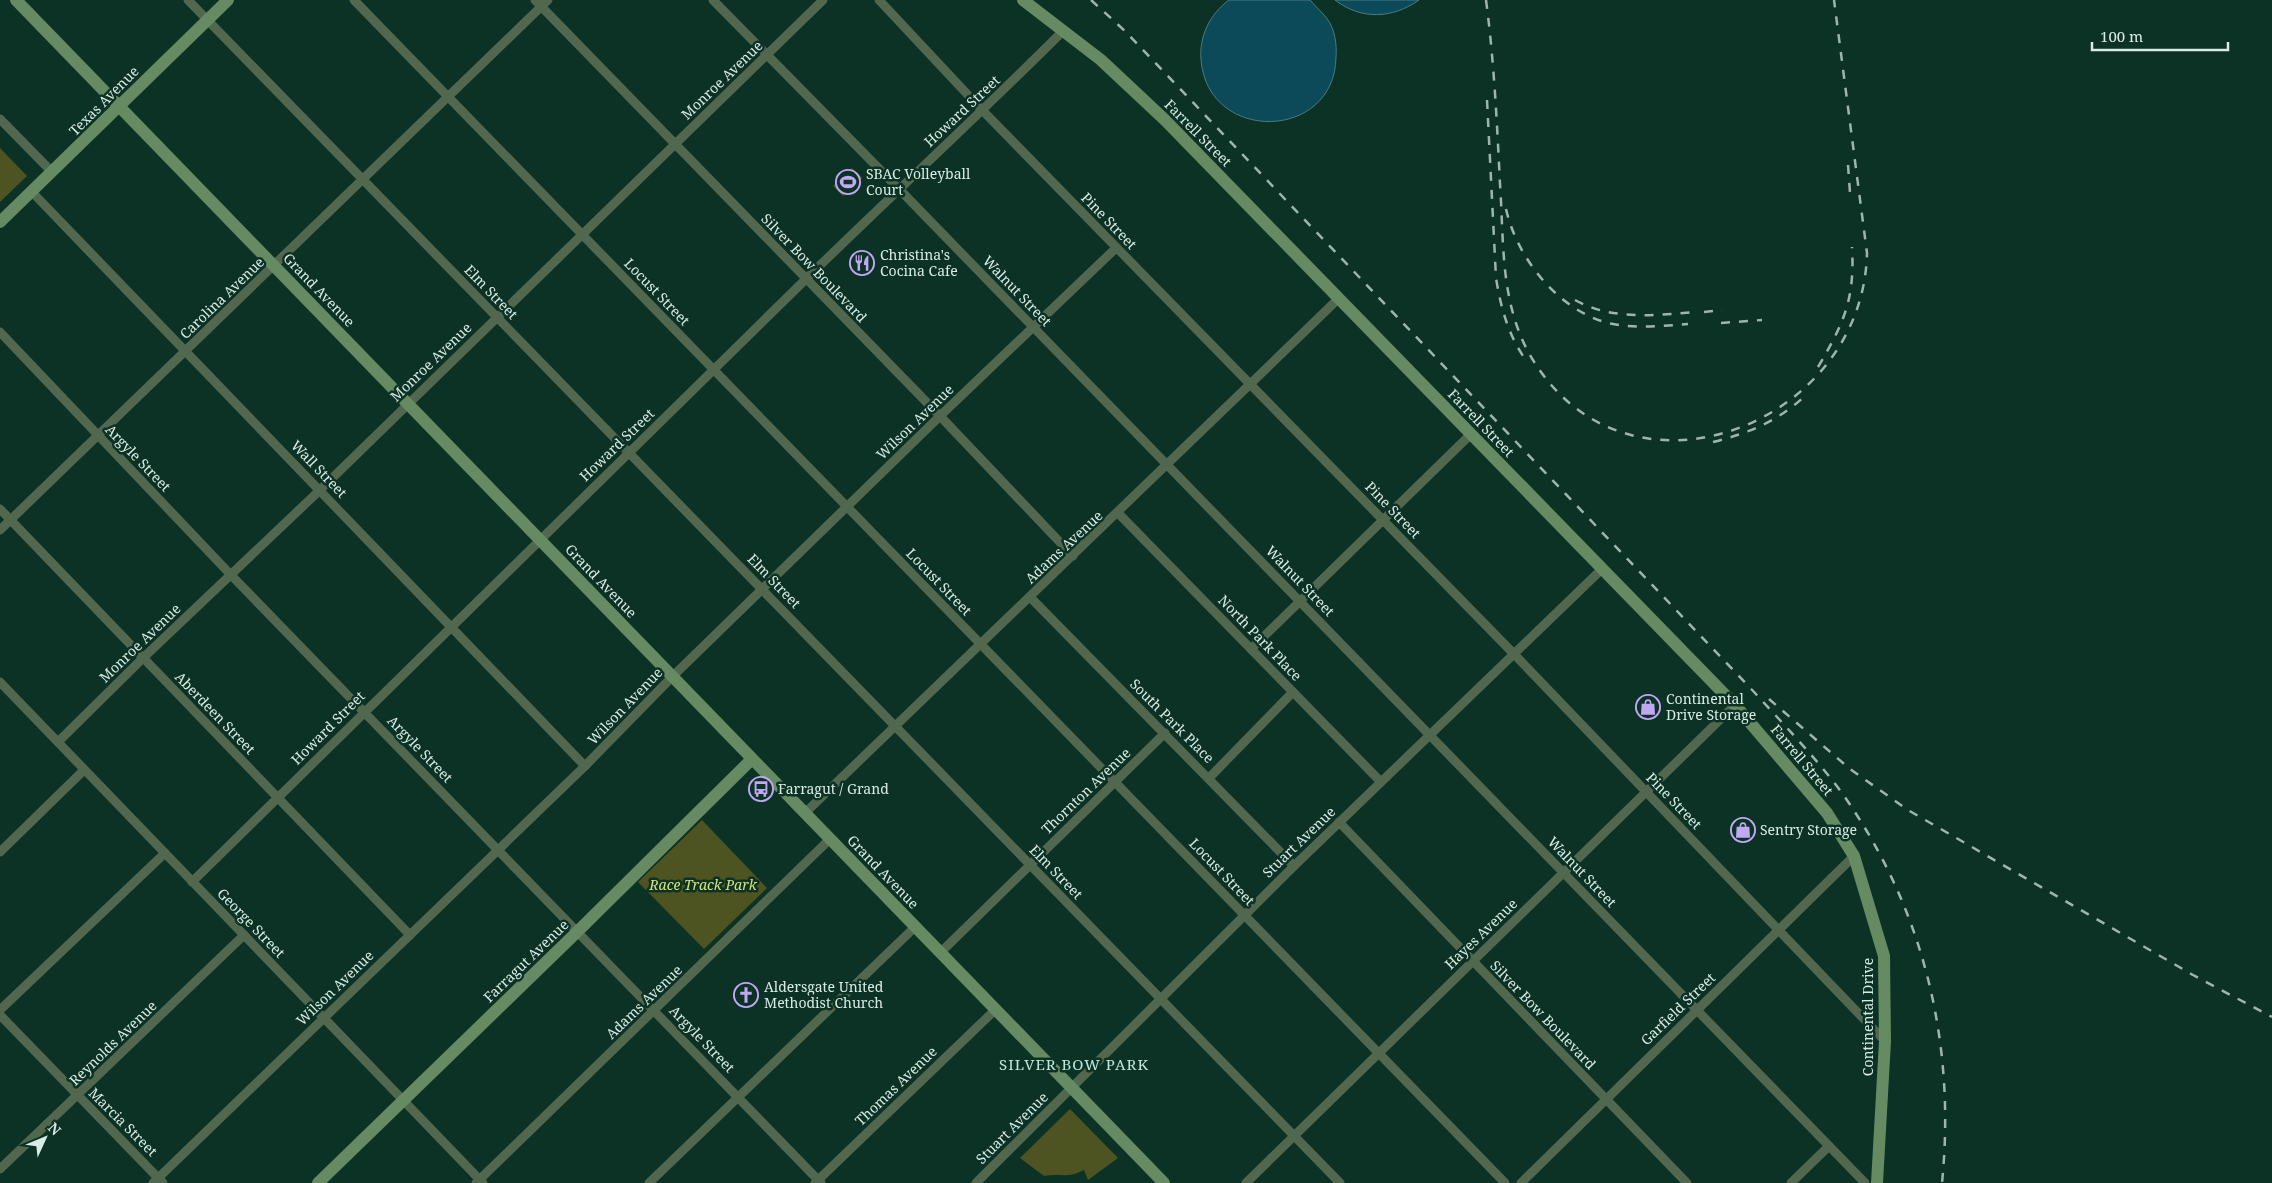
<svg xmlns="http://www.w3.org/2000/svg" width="2272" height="1183" viewBox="0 0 2272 1183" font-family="'Noto Serif',serif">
<rect width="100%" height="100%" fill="#0c3226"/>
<g fill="#4d5321">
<path d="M 0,148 L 27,176 L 0,202 Z"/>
<path d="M 852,168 L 862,178 L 843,196 L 833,186 Z"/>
<path d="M 702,820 L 767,888 L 704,949 L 638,882 Z"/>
<path d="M 1070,1109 L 1118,1158 L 1088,1180 L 1084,1170 C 1066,1179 1063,1173 1044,1176 L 1020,1158 Z"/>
</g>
<g fill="#0c4a5a" stroke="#497b83">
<path d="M 1229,0 L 1310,0 C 1316,7 1323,13 1328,20 C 1335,30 1337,45 1336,57 C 1335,141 1208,144 1201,60 C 1199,36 1210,14 1229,0 Z"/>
<path d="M 1335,0 L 1419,0 C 1392,19 1361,20 1335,0 Z"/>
</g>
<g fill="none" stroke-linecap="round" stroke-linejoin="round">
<g stroke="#51684e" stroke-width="9">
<path d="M 188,0 L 1340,1183"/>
<path d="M 354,0 L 1505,1183"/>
<path d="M 535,0 L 940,416 L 1073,556"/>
<path d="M 713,0 L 899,189 L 1865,1183"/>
<path d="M 879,0 L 983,111 L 1514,654 L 1885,1041"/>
<path d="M 0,119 L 52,172"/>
<path d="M 32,192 L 585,766"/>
<path d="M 0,332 L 231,575 L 821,1183"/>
<path d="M 0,509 L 410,935"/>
<path d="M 1119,514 L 1381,782"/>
<path d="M 0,530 L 548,0"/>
<path d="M 1030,597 L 1294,866"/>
<path d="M 1251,649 L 1471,434"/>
<path d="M 0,682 L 483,1183"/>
<path d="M 58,742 L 143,658 L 320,490 L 823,0"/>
<path d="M 1209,778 L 1293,692"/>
<path d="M 805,813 C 983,642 1162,471 1339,298"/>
<path d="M 1339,822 L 1687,1183"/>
<path d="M 0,852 L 84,770"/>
<path d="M 192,882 C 396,679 602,478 808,277 C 893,194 980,114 1064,30"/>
<path d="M 940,953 L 1165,733"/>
<path d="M 0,1010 L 165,853"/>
<path d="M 0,1015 L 163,1183"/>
<path d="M 0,1169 L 244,935"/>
<path d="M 153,1183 L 585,766 L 673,676 L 940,416 L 1116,248"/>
<path d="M 476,1183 L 830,839"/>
<path d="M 649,1183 L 915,927"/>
<path d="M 815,1183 L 996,1009"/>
<path d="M 976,1183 L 1294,866 L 1603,568"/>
<path d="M 1246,1183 L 1735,705"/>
<path d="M 1521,1183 L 1854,856"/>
<path d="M 1791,1183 L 1829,1146"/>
</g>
<g stroke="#668a62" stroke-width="12">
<path d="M 16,0 L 1164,1183"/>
<path d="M 1023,0 L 1101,60 L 1165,120 L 1735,705 L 1827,813 L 1854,856 L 1884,956 L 1885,1041 L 1877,1183"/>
<path d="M 0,222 L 228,0"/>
<path d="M 318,1183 L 577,932 L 752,759"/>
</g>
<g stroke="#9db6ac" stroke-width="2.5" stroke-dasharray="9 9" stroke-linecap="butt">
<path d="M 1091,0 L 1125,31 L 1755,693 C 1785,726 1816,758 1842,793 C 1924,909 1956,1043 1942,1183"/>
<path d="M 1486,0 C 1494,60 1497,123 1500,184 C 1504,243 1500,302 1530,355 C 1624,518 1863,427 1867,253 L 1834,0"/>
<path d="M 1487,100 L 1496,278 C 1501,309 1509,338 1528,363"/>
<path d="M 1848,165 L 1850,193"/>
<path d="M 1506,209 C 1517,258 1558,310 1608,323 C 1634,329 1662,326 1688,324"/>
<path d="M 1575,300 C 1613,321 1655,315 1697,312"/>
<path d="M 1704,312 L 1722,310"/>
<path d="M 1721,323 L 1762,320"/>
<path d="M 1818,367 C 1844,323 1855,299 1852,247"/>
<path d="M 1713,442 C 1750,433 1780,420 1807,394"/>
<path d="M 1769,699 L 1850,769 L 1908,810 L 2193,975 L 2272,1017"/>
</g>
</g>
<defs>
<symbol id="stadium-ring" viewBox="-11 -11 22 22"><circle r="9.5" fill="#0c3226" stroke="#c1a8f3" stroke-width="1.5"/><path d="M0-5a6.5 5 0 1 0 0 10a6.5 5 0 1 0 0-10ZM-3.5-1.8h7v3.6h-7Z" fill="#c1a8f3"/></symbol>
<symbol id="restaurant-ring" viewBox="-11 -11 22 22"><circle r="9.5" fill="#0c3226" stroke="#c1a8f3" stroke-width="1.5"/><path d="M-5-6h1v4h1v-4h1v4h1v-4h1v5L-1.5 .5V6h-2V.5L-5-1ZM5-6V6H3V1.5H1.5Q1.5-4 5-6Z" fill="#c1a8f3"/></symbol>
<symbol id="shop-ring" viewBox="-11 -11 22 22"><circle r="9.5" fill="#0c3226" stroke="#c1a8f3" stroke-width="1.5"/><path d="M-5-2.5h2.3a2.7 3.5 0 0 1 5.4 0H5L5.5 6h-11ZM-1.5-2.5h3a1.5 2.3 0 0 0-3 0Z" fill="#c1a8f3"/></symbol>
<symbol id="bus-ring" viewBox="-11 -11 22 22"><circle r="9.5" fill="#0c3226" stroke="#c1a8f3" stroke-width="1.5"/><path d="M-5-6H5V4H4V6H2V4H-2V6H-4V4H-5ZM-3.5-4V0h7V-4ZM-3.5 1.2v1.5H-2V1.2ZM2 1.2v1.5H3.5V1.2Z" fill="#c1a8f3"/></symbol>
<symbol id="church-ring" viewBox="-11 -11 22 22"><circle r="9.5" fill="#0c3226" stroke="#c1a8f3" stroke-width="1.5"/><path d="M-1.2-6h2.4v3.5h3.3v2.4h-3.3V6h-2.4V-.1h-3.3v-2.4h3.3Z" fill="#c1a8f3"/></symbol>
</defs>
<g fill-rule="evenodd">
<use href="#stadium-ring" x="834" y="168" width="28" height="28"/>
<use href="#restaurant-ring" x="848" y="249" width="28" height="28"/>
<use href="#shop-ring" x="1634" y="693" width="28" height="28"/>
<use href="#bus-ring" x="747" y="775" width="28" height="28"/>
<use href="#shop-ring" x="1729" y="816" width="28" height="28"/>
<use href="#church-ring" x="732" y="981" width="28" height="28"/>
</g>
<g text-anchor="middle" stroke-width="5" stroke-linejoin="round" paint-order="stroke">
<g font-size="14" fill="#d8ece3" stroke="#0c3226">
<text transform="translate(722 80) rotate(-44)" y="5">Monroe Avenue</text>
<text transform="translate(104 101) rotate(-45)" y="5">Texas Avenue</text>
<text transform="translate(962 111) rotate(-43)" y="5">Howard Street</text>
<text transform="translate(1198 133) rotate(45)" y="5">Farrell Street</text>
<text transform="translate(1109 221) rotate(46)" y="5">Pine Street</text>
<text transform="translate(814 268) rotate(46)" y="5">Silver Bow Boulevard</text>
<text transform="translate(319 290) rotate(46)" y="5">Grand Avenue</text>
<text transform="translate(1017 291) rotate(46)" y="5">Walnut Street</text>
<text transform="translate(491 292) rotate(46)" y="5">Elm Street</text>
<text transform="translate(657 292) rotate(46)" y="5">Locust Street</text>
<text transform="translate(222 298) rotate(-44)" y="5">Carolina Avenue</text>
<text transform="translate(431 362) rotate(-44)" y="5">Monroe Avenue</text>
<text transform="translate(915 422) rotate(-44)" y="5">Wilson Avenue</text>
<text transform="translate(1481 423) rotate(46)" y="5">Farrell Street</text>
<text transform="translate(617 445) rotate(-44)" y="5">Howard Street</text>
<text transform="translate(138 458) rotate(46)" y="5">Argyle Street</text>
<text transform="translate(319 469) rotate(46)" y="5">Wall Street</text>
<text transform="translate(1393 510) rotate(46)" y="5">Pine Street</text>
<text transform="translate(1064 547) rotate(-43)" y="5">Adams Avenue</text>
<text transform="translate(601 581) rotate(46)" y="5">Grand Avenue</text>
<text transform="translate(774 581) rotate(46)" y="5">Elm Street</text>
<text transform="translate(1300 581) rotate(46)" y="5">Walnut Street</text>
<text transform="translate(939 582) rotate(46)" y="5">Locust Street</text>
<text transform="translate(1260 638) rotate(46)" y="5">North Park Place</text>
<text transform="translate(140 643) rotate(-44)" y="5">Monroe Avenue</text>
<text transform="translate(625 706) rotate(-46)" y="5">Wilson Avenue</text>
<text transform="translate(215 713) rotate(46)" y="5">Aberdeen Street</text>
<text transform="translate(1172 721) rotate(45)" y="5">South Park Place</text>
<text transform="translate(328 728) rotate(-45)" y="5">Howard Street</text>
<text transform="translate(420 749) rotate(46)" y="5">Argyle Street</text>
<text transform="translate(1802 760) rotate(50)" y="5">Farrell Street</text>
<text transform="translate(1086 791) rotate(-44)" y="5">Thornton Avenue</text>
<text transform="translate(1674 801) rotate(46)" y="5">Pine Street</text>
<text transform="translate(1299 842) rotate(-44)" y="5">Stuart Avenue</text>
<text transform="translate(883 872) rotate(46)" y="5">Grand Avenue</text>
<text transform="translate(1056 872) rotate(46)" y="5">Elm Street</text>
<text transform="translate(1222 872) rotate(46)" y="5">Locust Street</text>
<text transform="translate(1582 872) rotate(46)" y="5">Walnut Street</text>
<text transform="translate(251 923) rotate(46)" y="5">George Street</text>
<text transform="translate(1481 934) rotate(-44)" y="5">Hayes Avenue</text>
<text transform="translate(526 961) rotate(-44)" y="5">Farragut Avenue</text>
<text transform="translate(335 988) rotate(-44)" y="5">Wilson Avenue</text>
<text transform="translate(644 1002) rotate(-44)" y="5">Adams Avenue</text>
<text transform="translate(1678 1009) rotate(-44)" y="5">Garfield Street</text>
<text transform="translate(1543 1015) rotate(46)" y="5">Silver Bow Boulevard</text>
<text transform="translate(1868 1017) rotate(-90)" y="5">Continental Drive</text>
<text transform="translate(702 1039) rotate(46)" y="5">Argyle Street</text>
<text transform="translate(113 1043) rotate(-44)" y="5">Reynolds Avenue</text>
<text transform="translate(896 1086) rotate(-44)" y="5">Thomas Avenue</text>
<text transform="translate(123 1122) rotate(45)" y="5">Marcia Street</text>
<text transform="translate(1012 1128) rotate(-45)" y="5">Stuart Avenue</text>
</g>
<g font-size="14" fill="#d8ece3" stroke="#0c3226" text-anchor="start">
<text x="866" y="179">SBAC Volleyball<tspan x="866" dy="16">Court</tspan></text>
<text x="880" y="260">Christina's<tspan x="880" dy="16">Cocina Cafe</tspan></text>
<text x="1666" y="704">Continental<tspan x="1666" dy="16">Drive Storage</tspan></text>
<text x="778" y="794">Farragut / Grand</text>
<text x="1760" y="835">Sentry Storage</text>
<text x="764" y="992">Aldersgate United<tspan x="764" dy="16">Methodist Church</tspan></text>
</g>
<g font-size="14" font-style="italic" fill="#d6e475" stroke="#0c3226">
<text x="703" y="890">Race Track Park</text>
</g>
<g font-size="15" letter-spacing="1" fill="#bee7d6" stroke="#0c3226">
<text x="1074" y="1070">SILVER BOW PARK</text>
</g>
</g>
<g transform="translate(45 1138) rotate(46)" stroke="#0c3226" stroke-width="4" paint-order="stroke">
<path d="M0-4L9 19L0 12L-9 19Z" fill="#d8ece3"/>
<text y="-8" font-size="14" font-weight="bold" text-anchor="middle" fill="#d8ece3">N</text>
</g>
<path d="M2092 42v8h136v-8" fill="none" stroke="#d8ece3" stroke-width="2.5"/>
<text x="2100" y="42" font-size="15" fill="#d8ece3" stroke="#0c3226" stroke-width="4" paint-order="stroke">100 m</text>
</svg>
